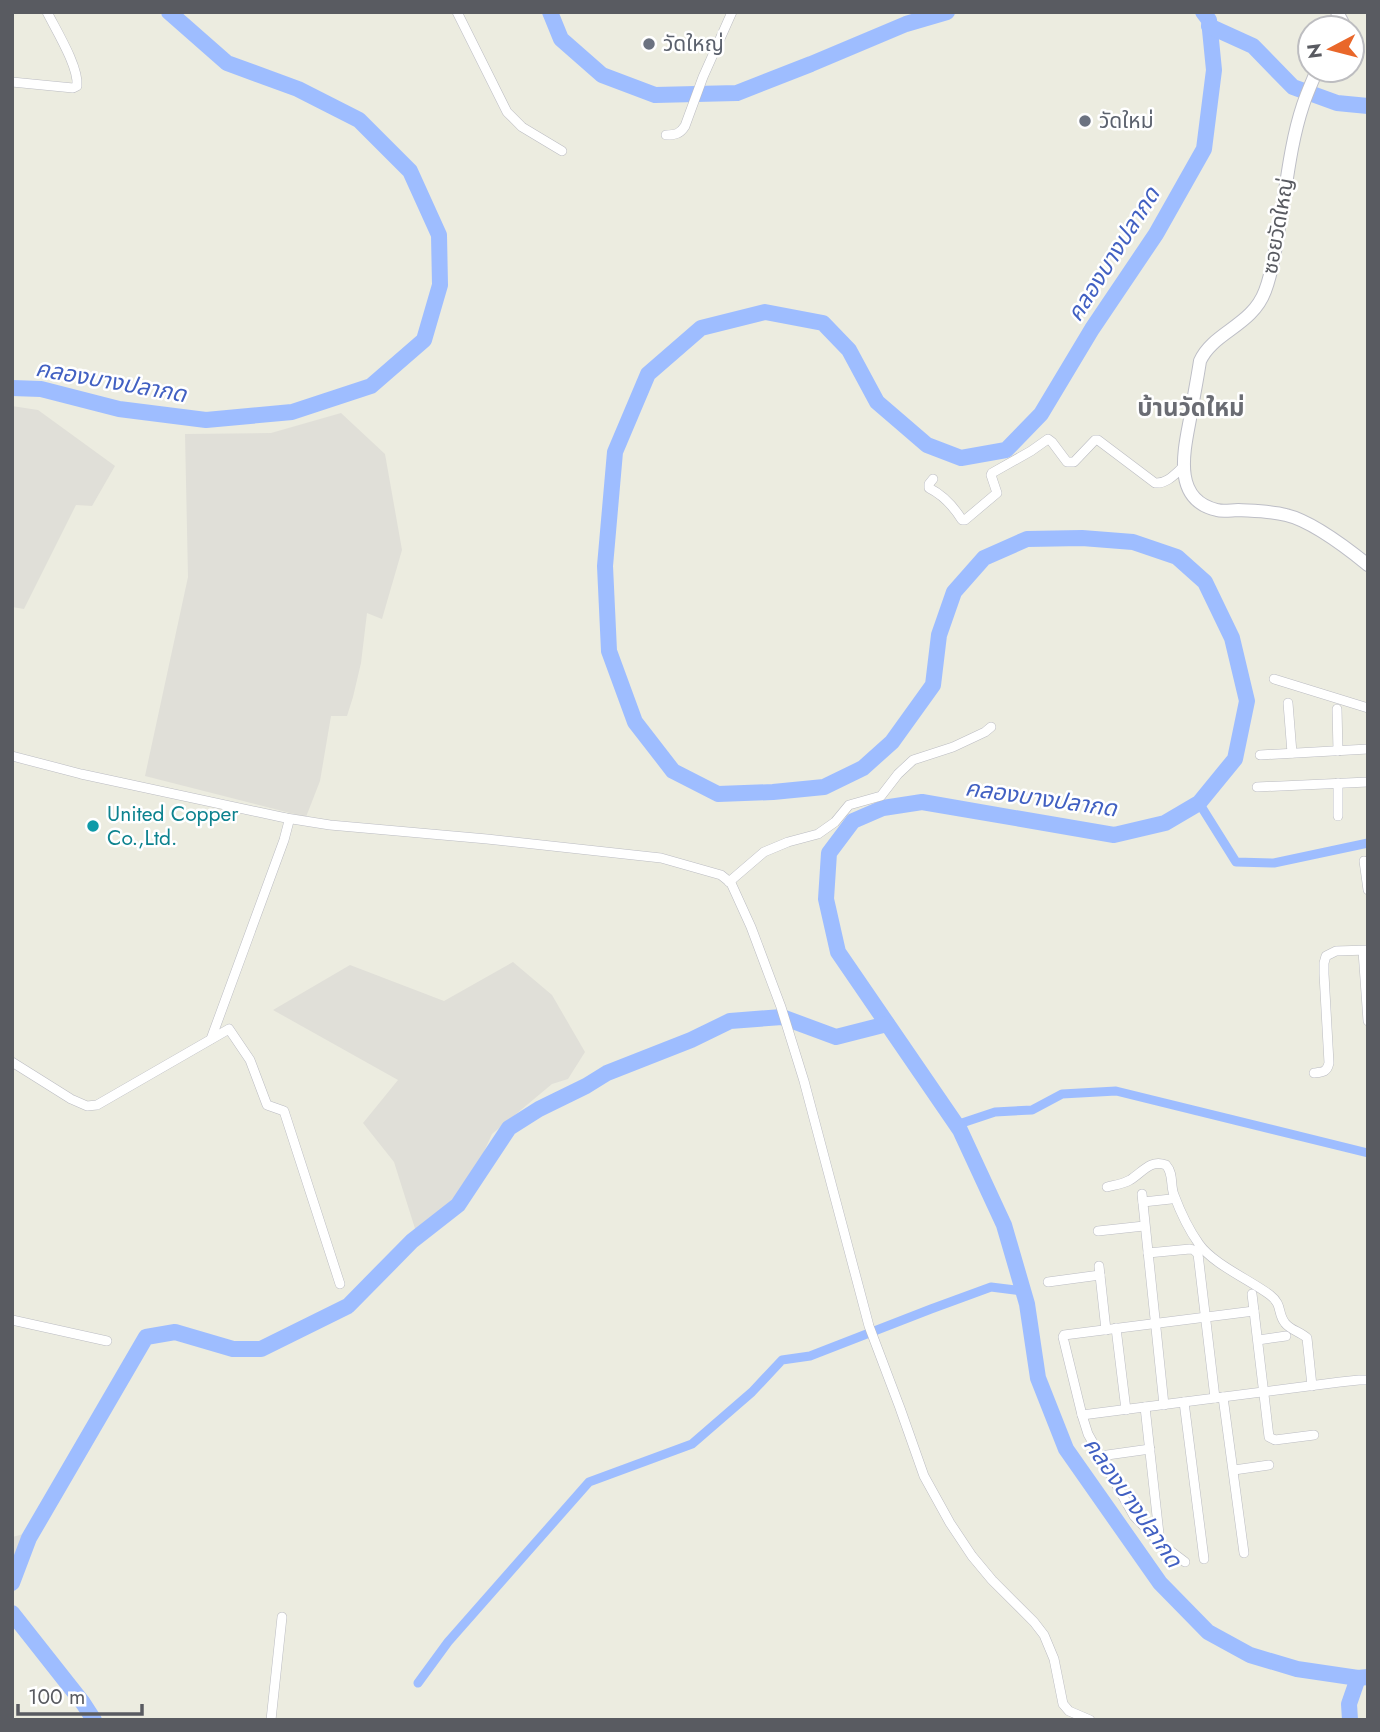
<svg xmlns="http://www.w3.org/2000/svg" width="1380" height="1732" viewBox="0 0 1380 1732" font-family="Jost,'Noto Sans Thai',sans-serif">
<rect width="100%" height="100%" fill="#ecece0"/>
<g fill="#e0dfd8">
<path d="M 12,406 L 38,410 L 115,466 L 92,506 L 76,505 L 24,609 L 12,607 Z"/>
<path d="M 341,413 L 385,454 L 402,550 L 382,619 L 367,613 L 361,663 L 353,697 L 347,716 L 331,716 L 320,781 L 306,817 L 145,776 L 188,577 L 185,434 L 271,433 Z"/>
<path d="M 513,962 L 552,995 L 585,1052 L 568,1079 L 552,1084 L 492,1134 L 469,1185 L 418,1238 L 394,1162 L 363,1123 L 398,1080 L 273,1010 L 350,965 L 444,1001 Z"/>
<path d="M 36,1531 L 12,1580 L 12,1537 Z"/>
</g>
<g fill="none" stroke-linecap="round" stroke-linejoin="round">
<g stroke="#9ebdff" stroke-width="9">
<path d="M 1199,803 L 1236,862 L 1274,863 L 1368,843"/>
<path d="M 956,1125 L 995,1112 L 1032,1110 L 1062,1094 L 1116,1091 L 1368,1153"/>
<path d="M 418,1683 L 448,1642 L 589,1482 L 692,1444 L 752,1392 L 782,1360 L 810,1356 L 931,1309 L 991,1287 L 1023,1291"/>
</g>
<g stroke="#9ebdff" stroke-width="16">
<path d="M 550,12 L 561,39 L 602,75 L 655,95 L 737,93 L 811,64 L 906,24 L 947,12"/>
<path d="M 1203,12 L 1209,20 L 1214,70 L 1204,149 L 1156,234 L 1092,329 L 1041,414 L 1006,450 L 961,458 L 927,445 L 877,402 L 849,350 L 823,323 L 765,312 L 701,328 L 648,374 L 615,452 L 605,566 L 609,651 L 635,722 L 673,771 L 718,794 L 773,792 L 824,787 L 863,768 L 892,742 L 933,685 L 939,635 L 954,592 L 984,558 L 1027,539 L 1082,538 L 1133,542 L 1177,557 L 1205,582 L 1232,638 L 1247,701 L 1235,759 L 1199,803 L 1165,823 L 1114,835 L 922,802 L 883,808 L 853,821 L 829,853 L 826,899 L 838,952 L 960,1130 L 1004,1225 L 1027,1304 L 1038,1378 L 1066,1449 L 1160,1583 L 1208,1632 L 1250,1655 L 1297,1669 L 1358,1678 L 1368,1677"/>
<path d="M 1209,26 L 1253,46 L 1293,87 L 1337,103 L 1368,106"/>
<path d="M 12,388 L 41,389 L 119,409 L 206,420 L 292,412 L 371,386 L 424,340 L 440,285 L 439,235 L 410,171 L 359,120 L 298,89 L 227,63 L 169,12"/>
<path d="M 12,1583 L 29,1538 L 146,1337 L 175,1332 L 233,1349 L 261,1349 L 348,1306 L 412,1241 L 458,1205 L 509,1128 L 539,1109 L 586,1086 L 607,1073 L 691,1040 L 730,1021 L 782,1017 L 836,1037 L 887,1024"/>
<path d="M 12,1613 L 83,1703 L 94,1720"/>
<path d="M 1350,1720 L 1349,1704 L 1358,1678"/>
</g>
<defs>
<g id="street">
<path d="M 457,12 L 507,112 L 522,127 L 562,151"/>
<path d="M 12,82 L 73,88 L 77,86 C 79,67 56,30 47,12"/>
<path d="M 666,135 C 675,135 680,134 685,126 L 703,77 L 732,12"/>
<path d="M 933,479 L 929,484 L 929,488 C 943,495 954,507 962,520 L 965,520 L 997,493 L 991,475 L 992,473 L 1031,451 L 1048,439 L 1052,442 L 1067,462 L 1074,462 L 1095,440 L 1098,440 L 1155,483 C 1167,484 1175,474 1183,467"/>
<path d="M 1274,679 L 1368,708"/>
<path d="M 1288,703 L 1292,753"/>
<path d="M 1337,709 L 1338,751"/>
<path d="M 1260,755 L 1368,749"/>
<path d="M 12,756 L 81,774 L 286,818 L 330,825 L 487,839 L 661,858 L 721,875 L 731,883 L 751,927 L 781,1007 L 804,1081 L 869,1326 L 900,1408 L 924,1476 L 950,1523 L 972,1556 L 992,1580 L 1034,1622 L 1044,1635 L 1054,1659 L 1063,1704 L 1069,1711 L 1090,1720"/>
<path d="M 1338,783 L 1338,816"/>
<path d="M 1257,787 L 1368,782"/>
<path d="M 1364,861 L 1368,890"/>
<path d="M 729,882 L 764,852 L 788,842 L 818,834 L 835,822 L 849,805 L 881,796 L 898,774 L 913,760 L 953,747 L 985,732 L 991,727"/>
<path d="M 1363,951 L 1368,1021"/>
<path d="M 211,1039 L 284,840 L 289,821 L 286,818"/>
<path d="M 12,1062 L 71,1099 L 87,1106 L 97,1105 L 229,1029 L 250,1060 L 267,1105 L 284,1111 L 340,1284"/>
<path d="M 1314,1073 C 1323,1072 1327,1072 1329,1063 L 1324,974 L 1324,963 L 1326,956 L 1336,951 L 1368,950"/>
<path d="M 1107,1187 C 1115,1185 1123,1184 1130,1180 C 1143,1172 1150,1159 1166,1165 C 1174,1174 1170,1185 1174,1195 C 1180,1211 1189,1230 1199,1244 C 1213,1264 1250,1280 1270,1295 C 1283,1305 1277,1313 1285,1323 C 1290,1330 1301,1332 1307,1338 L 1312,1386"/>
<path d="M 1142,1194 L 1164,1405"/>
<path d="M 1143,1202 L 1171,1199"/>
<path d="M 1098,1231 L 1144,1226"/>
<path d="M 1148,1253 L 1190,1249 L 1194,1250 L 1198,1254 L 1215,1398"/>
<path d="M 1099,1266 L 1106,1330"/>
<path d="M 1048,1282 L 1100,1275"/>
<path d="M 1252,1294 L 1269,1437 L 1275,1440 L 1314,1435"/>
<path d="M 12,1320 L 107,1341"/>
<path d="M 1116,1328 L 1126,1410"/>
<path d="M 1258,1340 L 1286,1336"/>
<path d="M 1223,1397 L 1244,1553"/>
<path d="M 1184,1402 L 1204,1559"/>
<path d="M 1145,1407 L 1160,1543"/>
<path d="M 1082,1415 L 1340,1382 L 1359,1380 L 1368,1380"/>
<path d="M 1100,1456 L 1150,1449"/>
<path d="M 1234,1470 L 1269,1465"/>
<path d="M 1185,1562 L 1160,1543 L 1134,1516 L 1088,1434 L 1082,1415 L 1063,1337 L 1064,1335 L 1254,1311"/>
<path d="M 271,1720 L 282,1617"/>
</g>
<g id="secondary">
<path d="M 1337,12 L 1344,25 L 1343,28"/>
<path d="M 1317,70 C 1312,82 1307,93 1303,105 C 1291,141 1287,180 1281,217 C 1276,242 1274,268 1265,291 C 1252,326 1213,332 1200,361 C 1197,381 1193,400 1190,419 C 1184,451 1172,500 1217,510 C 1223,512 1232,510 1238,510 C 1254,511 1271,511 1286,515 C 1312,521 1347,548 1368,565"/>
</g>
</defs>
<use href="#street" stroke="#bbbcc2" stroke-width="10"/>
<use href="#secondary" stroke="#bdbec6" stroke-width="14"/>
<use href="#street" stroke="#fff" stroke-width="9"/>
<use href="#secondary" stroke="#fff" stroke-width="12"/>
</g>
<g fill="#6b7280" stroke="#fff" stroke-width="2.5">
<circle cx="649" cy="44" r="7"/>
<circle cx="1085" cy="121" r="7"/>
</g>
<circle fill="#0f9aa8" stroke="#fff" stroke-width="2.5" cx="93" cy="826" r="7"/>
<g text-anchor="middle" stroke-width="5" stroke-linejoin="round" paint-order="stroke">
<g font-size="21" fill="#5b616d" stroke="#fff" text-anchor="start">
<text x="663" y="51">วัดใหญ่</text>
<text x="1099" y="128">วัดใหม่</text>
</g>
<g font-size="21" fill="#595b61" stroke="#fff">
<text transform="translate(1278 226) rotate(-80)" y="7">ซอยวัดใหญ่</text>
</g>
<g font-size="21" fill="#0d838f" stroke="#fff" text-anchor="start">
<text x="107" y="821">United Copper<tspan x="107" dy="24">Co.,Ltd.</tspan></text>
</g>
<g font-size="23" font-style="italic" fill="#4160c2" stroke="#fff">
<text transform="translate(1113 254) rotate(-58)" y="8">คลองบางปลากด</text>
<text transform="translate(111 381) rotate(10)" y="8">คลองบางปลากด</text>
<text transform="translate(1041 798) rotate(8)" y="8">คลองบางปลากด</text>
<text transform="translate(1133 1502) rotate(55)" y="8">คลองบางปลากด</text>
</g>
<g font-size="24" font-weight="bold" fill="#6a6c73" stroke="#fff">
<text x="1191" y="416">บ้านวัดใหม่</text>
</g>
</g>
<rect width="1380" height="1732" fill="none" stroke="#595b61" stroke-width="28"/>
<g transform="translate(1331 49) rotate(263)"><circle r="33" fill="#ffffff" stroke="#bdbdc0" stroke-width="2"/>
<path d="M0-5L12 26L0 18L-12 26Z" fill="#e9672a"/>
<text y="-10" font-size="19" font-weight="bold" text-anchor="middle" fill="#595b61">N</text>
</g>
<path d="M18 1704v10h124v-10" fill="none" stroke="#595b61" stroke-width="3.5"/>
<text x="28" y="1704" font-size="21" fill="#595b61" stroke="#ffffff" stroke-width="5" paint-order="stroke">100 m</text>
</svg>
